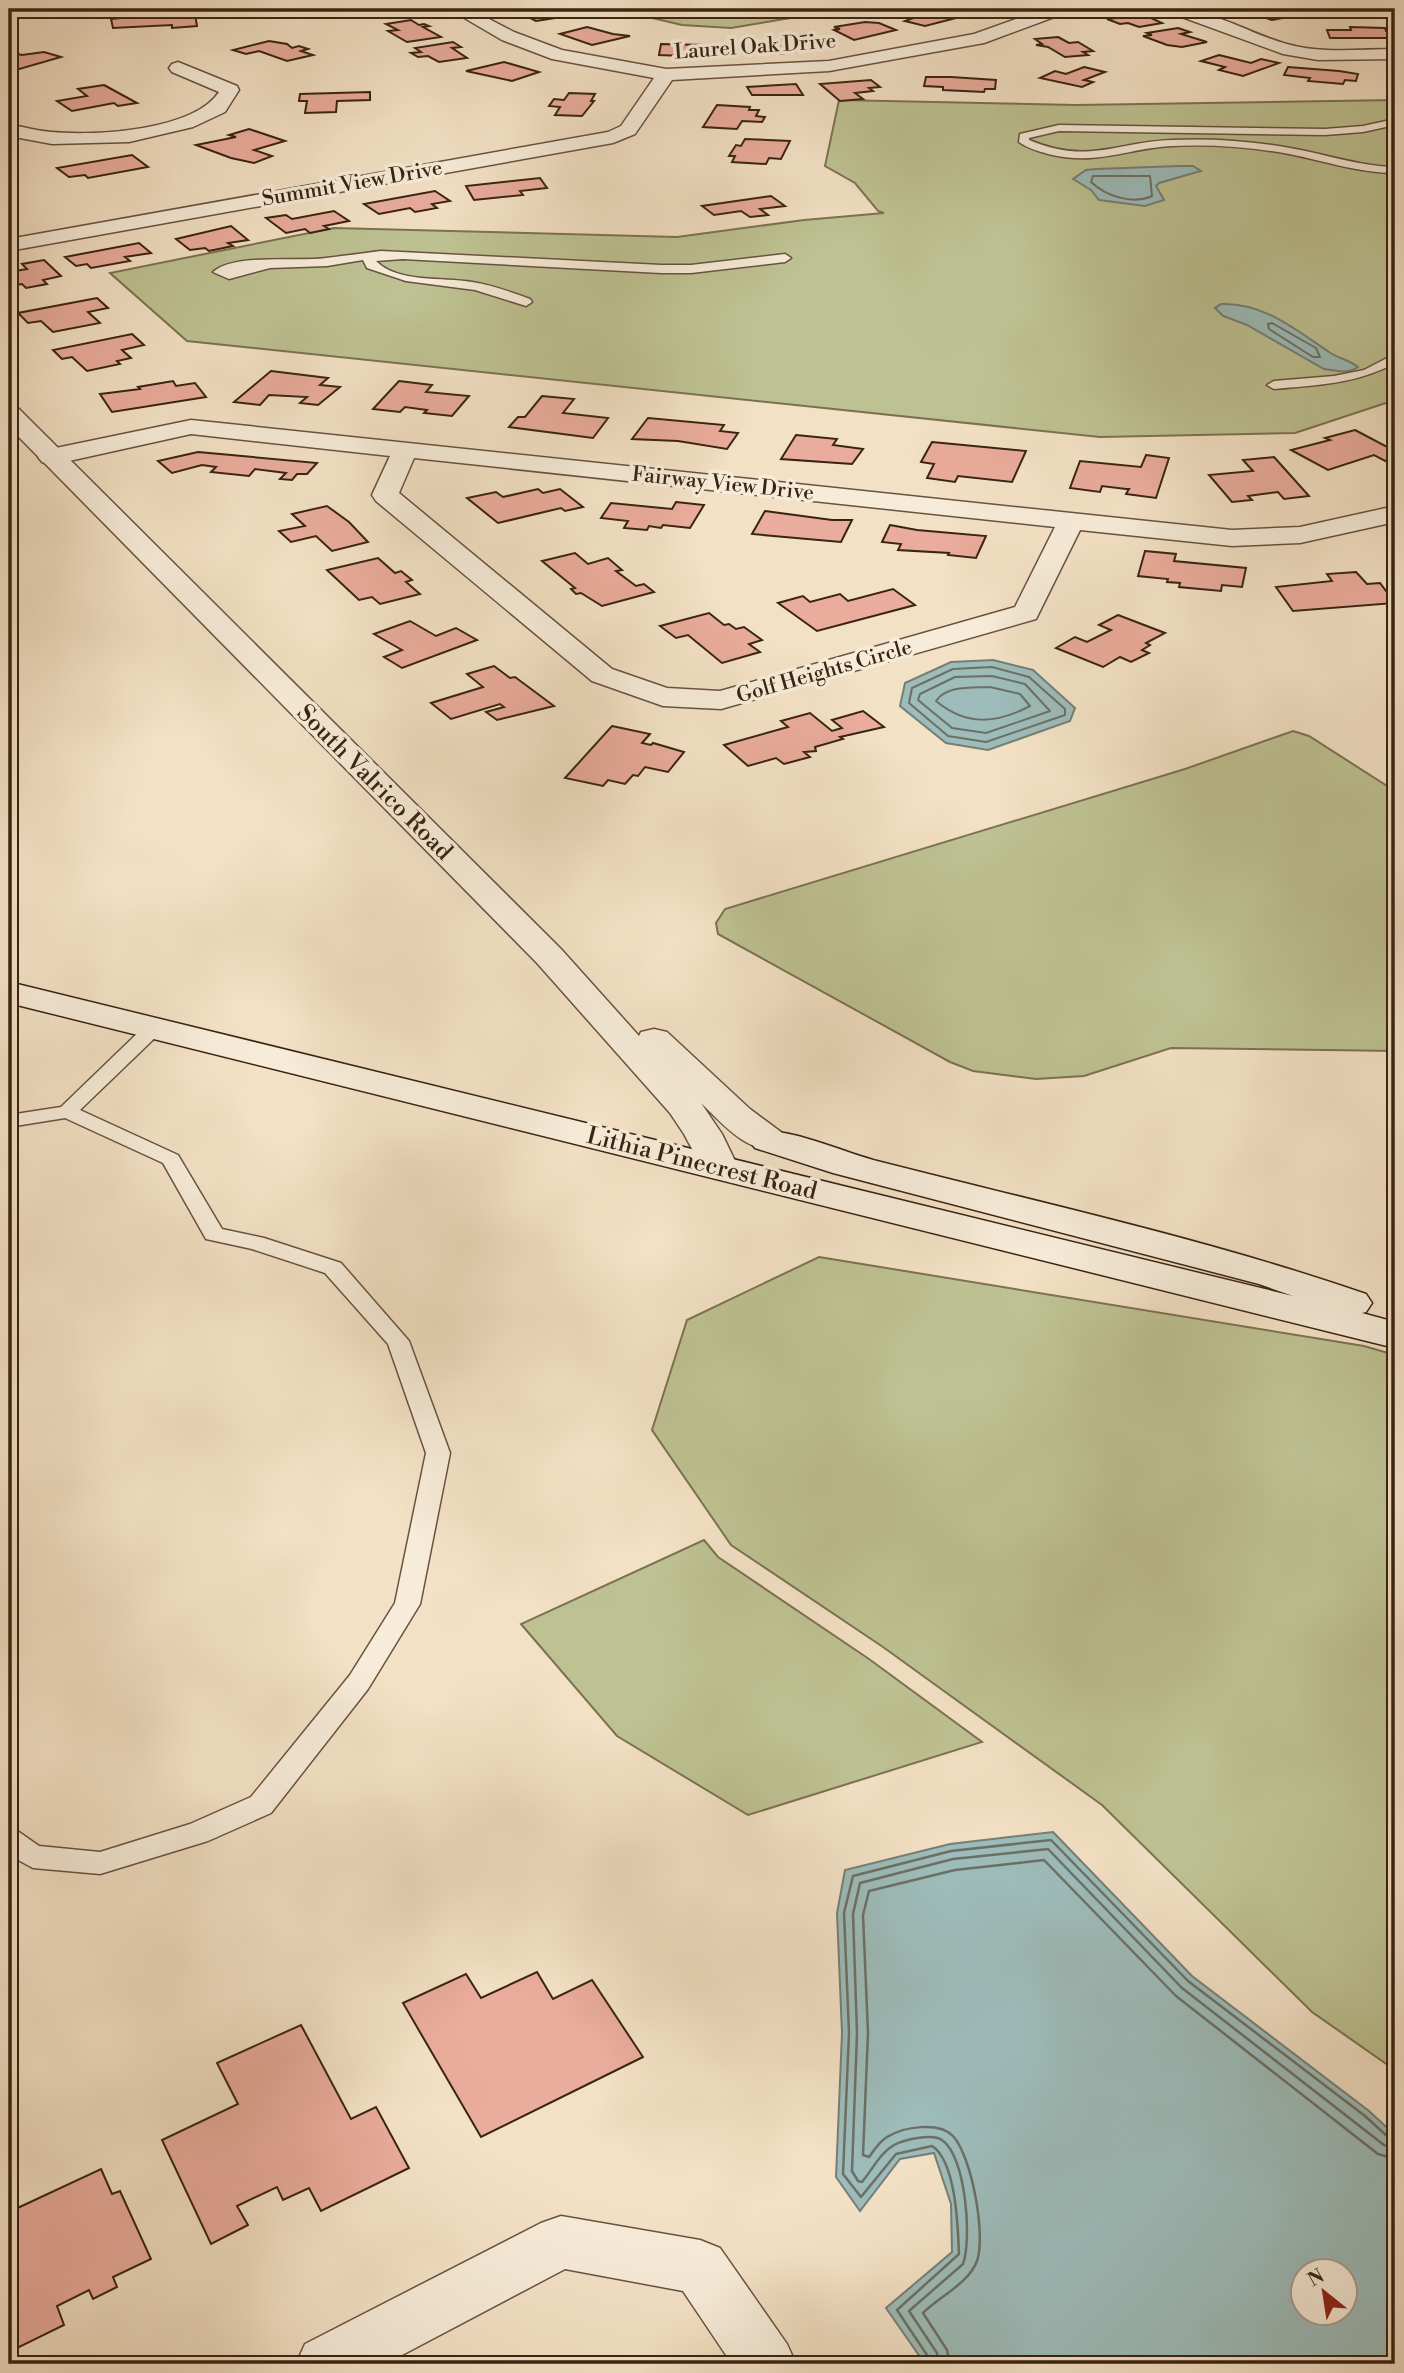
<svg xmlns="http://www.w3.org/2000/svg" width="1404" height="2373" viewBox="0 0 1404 2373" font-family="'Libre Bodoni',serif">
<rect width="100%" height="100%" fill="#f3e1c5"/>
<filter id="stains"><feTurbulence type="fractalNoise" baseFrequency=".00286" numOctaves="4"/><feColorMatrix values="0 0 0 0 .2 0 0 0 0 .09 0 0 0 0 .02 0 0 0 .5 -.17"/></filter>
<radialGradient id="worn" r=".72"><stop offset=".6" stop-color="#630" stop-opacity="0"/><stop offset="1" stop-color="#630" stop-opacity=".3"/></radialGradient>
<g fill="#bec292" stroke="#7c7252" stroke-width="2">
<path d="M 614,9 L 845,9 L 731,28 L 682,25 Z"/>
<path d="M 839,100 L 1076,105 L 1395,100 L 1395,400 L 1295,433 L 1100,437 L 187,341 L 110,273 L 334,228 L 677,237 L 804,220 L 884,213 L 878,211 L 855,183 L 825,166 Z"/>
<path d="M 1293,731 L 1309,736 L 1395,791 L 1395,1051 L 1171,1048 L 1084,1076 L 1036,1079 L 973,1071 L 950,1062 L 718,934 L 716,923 L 725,909 L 1185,769 Z"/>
<path d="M 819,1257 L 1364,1346 L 1395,1355 L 1395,2070 L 1312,2012 L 1102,1805 L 883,1647 L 731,1545 L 652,1430 L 687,1320 Z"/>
<path d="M 704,1540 L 718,1557 L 869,1659 L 982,1742 L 748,1815 L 617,1736 L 521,1624 Z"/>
</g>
<g fill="#9dbcba" stroke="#757f77" stroke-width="2" fill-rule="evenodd">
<path d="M 1180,166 L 1193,166 L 1201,171 L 1159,183 L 1156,186 L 1164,200 L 1145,206 L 1099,200 L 1091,190 L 1073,179 L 1086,170 L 1096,169 Z"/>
<path d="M 1221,304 C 1263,302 1296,330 1329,352 C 1338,358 1349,360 1358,367 C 1348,374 1336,371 1324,369 L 1247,325 L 1223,316 L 1215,308 Z"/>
<path d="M 993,660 L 1033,670 L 1075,708 L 1070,721 L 988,750 L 946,743 L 900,706 L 905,683 L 951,662 Z"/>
<path d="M 1053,1832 L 1192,1976 L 1369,2111 L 1395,2135 L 1395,2364 L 925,2364 L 886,2308 L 952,2252 L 951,2204 L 934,2153 L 900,2159 L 860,2211 L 836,2177 L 842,2033 L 837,1913 L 845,1870 L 950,1844 ZM 1302,2272 L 1344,2272 L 1344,2314 L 1302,2314 Z"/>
</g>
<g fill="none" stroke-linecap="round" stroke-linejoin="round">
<g stroke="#6b7066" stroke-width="2">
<path d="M 1093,176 L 1150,176 L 1152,196 C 1132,205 1106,196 1091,182 Z"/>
<path d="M 1272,323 L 1316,348 L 1320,357 L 1313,357 L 1269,329 L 1268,324 Z"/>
<path d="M 992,667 L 1029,677 L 1065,709 L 1065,715 L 986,742 L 948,736 L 909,703 L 912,688 L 953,669 Z"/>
<path d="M 992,676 L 1025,684 L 1050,711 L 986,733 L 952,728 L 918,700 L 920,694 L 955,677 Z"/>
<path d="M 990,687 L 1020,694 L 1030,706 C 996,724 966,726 936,701 C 947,685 972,688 990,687 Z"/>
</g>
<g stroke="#6b7066" stroke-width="2.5">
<path d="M 930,2364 L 929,2358 L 897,2310 L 959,2254 C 958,2227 956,2161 932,2146 L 896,2154 L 861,2197 L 843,2174 L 849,2033 L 844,1913 L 853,1876 L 951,1851 L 1051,1840 L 1188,1981 L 1365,2116 L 1388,2137 L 1395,2139"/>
<path d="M 939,2364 L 937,2353 L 909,2311 L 963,2264 C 972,2239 966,2156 942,2140 C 932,2133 903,2140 894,2145 C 880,2153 872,2170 862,2182 L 858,2181 L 852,2171 L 857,2033 L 853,1914 L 860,1883 L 953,1859 L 1048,1849 L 1182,1988 L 1384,2145 L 1395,2148"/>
<path d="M 950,2364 L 947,2350 L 923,2313 C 939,2297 969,2283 977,2261 C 986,2235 972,2157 953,2136 C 939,2121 903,2127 887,2137 C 879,2142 874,2150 869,2157 L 863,2155 L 868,2033 L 863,1915 L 869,1891 L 955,1870 L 1044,1860 L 1176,1996 L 1378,2154 L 1395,2159"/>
</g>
</g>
<g fill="#eaac9c" stroke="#392313" stroke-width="2">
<path d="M 357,9 L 401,9 L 399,10 L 407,15 L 383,18 L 376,13 L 367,14 Z"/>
<path d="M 512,9 L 558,9 L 562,11 L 554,13 L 562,17 L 536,21 Z"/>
<path d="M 928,9 L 952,9 L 966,12 L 956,16 L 960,17 L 925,26 L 905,21 L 919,16 L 911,14 Z"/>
<path d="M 1114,9 L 1138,12 L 1162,23 L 1139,27 L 1128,23 L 1120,24 L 1107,19 L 1116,18 L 1099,11 Z"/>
<path d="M 1239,9 L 1282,9 L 1299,15 L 1272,20 Z"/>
<path d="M 180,12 L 180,15 L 195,14 L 197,26 L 172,28 L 172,25 L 113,28 L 111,19 Z"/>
<path d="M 411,20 L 419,25 L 424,24 L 429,26 L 423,27 L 441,37 L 407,42 L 388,31 L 398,30 L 386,24 Z"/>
<path d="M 865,22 L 879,23 L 896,30 L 854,40 L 834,30 L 840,29 L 834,27 Z"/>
<path d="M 587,27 L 613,34 L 630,36 L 592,45 L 560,34 Z"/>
<path d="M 1350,27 L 1385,28 L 1386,31 L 1395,31 L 1395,38 L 1330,38 L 1327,30 L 1351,30 Z"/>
<path d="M 1178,28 L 1190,32 L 1181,34 L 1207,42 L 1182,47 L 1167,45 L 1143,36 L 1152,35 L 1147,33 Z"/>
<path d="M 809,35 L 835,45 L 780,54 L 775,51 L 767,52 L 756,45 Z"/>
<path d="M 1058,37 L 1069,43 L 1078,42 L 1093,51 L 1083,52 L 1088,55 L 1065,57 L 1048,47 L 1036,45 L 1042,44 L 1035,39 Z"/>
<path d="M 269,41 L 287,44 L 292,48 L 299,46 L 308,49 L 301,51 L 313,55 L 287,61 L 259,51 L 246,54 L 233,50 Z"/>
<path d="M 453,42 L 461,47 L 452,48 L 467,58 L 439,62 L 428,56 L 418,57 L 411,53 L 421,52 L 415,48 Z"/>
<path d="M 661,44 L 704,45 L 703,48 L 725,48 L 724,56 L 683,56 L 659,55 Z"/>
<path d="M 9,52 L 22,55 L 44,52 L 61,57 L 9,72 Z"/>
<path d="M 1219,55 L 1251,63 L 1261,59 L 1279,63 L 1243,76 L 1219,70 L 1225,67 L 1201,61 Z"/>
<path d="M 504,62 L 539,72 L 512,81 L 466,71 Z"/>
<path d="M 1084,67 L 1105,72 L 1084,80 L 1093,82 L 1082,87 L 1040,78 L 1055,71 L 1066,74 Z"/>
<path d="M 1288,67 L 1339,71 L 1358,74 L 1356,81 L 1345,80 L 1343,84 L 1308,81 L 1310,78 L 1284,75 Z"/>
<path d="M 926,77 L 951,77 L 996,80 L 995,89 L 985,89 L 984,92 L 943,90 L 943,87 L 924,86 Z"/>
<path d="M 871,80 L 880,87 L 869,88 L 873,91 L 855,93 L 863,99 L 840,101 L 820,84 Z"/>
<path d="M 796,84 L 803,95 L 752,95 L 747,87 Z"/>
<path d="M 104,85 L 137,103 L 118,106 L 114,103 L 72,111 L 57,101 L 87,96 L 78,89 Z"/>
<path d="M 370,92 L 370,100 L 337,101 L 336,112 L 305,113 L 307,101 L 299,101 L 300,94 Z"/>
<path d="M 569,93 L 595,94 L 591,101 L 594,101 L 582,116 L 555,115 L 560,107 L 549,106 L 554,99 L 564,100 Z"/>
<path d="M 717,105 L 750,107 L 749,110 L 759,110 L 756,116 L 765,117 L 762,122 L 742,121 L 737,129 L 703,127 Z"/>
<path d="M 249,129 L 285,141 L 254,150 L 272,156 L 254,163 L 231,158 L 196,145 L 236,137 L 229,135 Z"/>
<path d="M 745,139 L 790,141 L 781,159 L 769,158 L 766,164 L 732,162 L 735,156 L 729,156 L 736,145 L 741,146 Z"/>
<path d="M 132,155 L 148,167 L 88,178 L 85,175 L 69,177 L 57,168 Z"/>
<path d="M 540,178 L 547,188 L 520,191 L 523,195 L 474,200 L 466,186 Z"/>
<path d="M 435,191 L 450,201 L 432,204 L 437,208 L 415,212 L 410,208 L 379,214 L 364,204 Z"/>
<path d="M 771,196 L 785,206 L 760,209 L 768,215 L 750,217 L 741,211 L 714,215 L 702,206 Z"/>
<path d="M 334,211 L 349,221 L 324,226 L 329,229 L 310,233 L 305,229 L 286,233 L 266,218 L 286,215 L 292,219 Z"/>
<path d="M 231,226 L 248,240 L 228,243 L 233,246 L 209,251 L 205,248 L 190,250 L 176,239 Z"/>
<path d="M 139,243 L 151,253 L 125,257 L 130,261 L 91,268 L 87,264 L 76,266 L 65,257 Z"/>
<path d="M 44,260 L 61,276 L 43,280 L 47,284 L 26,288 L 22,284 L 9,286 L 9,272 L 27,269 L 22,264 Z"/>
<path d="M 97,298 L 108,308 L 88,312 L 100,323 L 53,332 L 41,321 L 28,323 L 18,313 Z"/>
<path d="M 132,334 L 144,345 L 122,350 L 131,358 L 117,361 L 120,364 L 87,371 L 72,357 L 62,359 L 53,350 Z"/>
<path d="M 271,371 L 328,378 L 320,385 L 340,387 L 318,405 L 300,403 L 307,397 L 269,395 L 260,405 L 234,402 Z"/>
<path d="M 173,381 L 176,386 L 195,383 L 206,397 L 112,412 L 100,394 L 140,389 L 138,387 Z"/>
<path d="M 399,381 L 432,385 L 426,392 L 469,396 L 452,416 L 424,413 L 427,410 L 405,407 L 400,412 L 373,409 Z"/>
<path d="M 542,396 L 574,399 L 563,413 L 608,418 L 593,438 L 509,427 L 518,417 L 525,417 Z"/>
<path d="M 648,418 L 724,425 L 720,431 L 738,433 L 727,449 L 678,441 L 632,439 Z"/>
<path d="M 1355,430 L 1395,451 L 1395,463 L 1391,464 L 1374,455 L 1328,470 L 1291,450 L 1330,440 L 1325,438 Z"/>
<path d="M 796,435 L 837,439 L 833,445 L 863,449 L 852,464 L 781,459 Z"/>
<path d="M 932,442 L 1026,451 L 1012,482 L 958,476 L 955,482 L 927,478 L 934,464 L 921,462 Z"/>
<path d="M 198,452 L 317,463 L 307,474 L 297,474 L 292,480 L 280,479 L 286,473 L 255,469 L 249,476 L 211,472 L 216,467 L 202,465 L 172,473 L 158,461 Z"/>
<path d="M 1146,455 L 1169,458 L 1156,498 L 1126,494 L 1129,489 L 1126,489 L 1102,486 L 1100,492 L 1070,488 L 1080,461 L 1141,467 Z"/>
<path d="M 1274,457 L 1309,496 L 1284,499 L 1278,492 L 1248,496 L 1252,500 L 1232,502 L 1209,475 L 1253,471 L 1243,460 Z"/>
<path d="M 538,489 L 543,493 L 560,489 L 583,507 L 565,511 L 561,508 L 498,523 L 467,498 L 496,492 L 503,497 Z"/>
<path d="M 676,502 L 704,505 L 690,528 L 663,525 L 661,528 L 649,526 L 647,530 L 624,528 L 628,521 L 601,518 L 611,503 L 672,509 Z"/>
<path d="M 327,506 L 349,522 L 368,542 L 332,551 L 316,536 L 291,542 L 279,531 L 305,526 L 292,514 Z"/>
<path d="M 765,511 L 832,520 L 852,520 L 841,542 L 752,534 Z"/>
<path d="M 890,525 L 917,530 L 986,536 L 976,558 L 948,555 L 949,553 L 898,550 L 901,544 L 882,542 Z"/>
<path d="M 1145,551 L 1176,554 L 1174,561 L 1246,568 L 1242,587 L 1222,585 L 1221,591 L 1179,587 L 1180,583 L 1167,582 L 1168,579 L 1138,576 Z"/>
<path d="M 575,553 L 588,564 L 608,558 L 622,570 L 616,571 L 636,586 L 644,584 L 654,592 L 602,606 L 581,593 L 576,594 L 571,589 L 575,588 L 542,561 Z"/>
<path d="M 378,558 L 395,573 L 401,571 L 412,580 L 406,582 L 420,594 L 380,604 L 372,597 L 359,600 L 327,570 Z"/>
<path d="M 1356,572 L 1367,584 L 1380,583 L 1395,603 L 1293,611 L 1276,587 L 1332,581 L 1327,574 Z"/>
<path d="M 893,589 L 915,605 L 817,631 L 778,603 L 803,596 L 810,602 L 840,594 L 848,601 Z"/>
<path d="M 709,613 L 724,625 L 729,624 L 736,629 L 744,627 L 762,640 L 749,644 L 760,652 L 722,663 L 688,635 L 676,638 L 660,626 Z"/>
<path d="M 1118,615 L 1165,633 L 1146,643 L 1150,645 L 1142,650 L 1149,653 L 1131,662 L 1120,657 L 1103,667 L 1056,648 L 1075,637 L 1087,642 L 1111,630 L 1099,625 Z"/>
<path d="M 410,621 L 436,636 L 456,628 L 477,640 L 402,668 L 384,657 L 402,650 L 374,634 Z"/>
<path d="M 494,666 L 510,678 L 515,677 L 554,706 L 497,720 L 486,712 L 504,707 L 500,704 L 451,719 L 431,703 L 483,687 L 467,674 Z"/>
<path d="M 863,711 L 884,727 L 840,737 L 843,739 L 815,747 L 816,751 L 804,752 L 810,757 L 784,764 L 776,758 L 748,766 L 724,745 L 788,727 L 781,721 L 810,713 L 832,731 L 842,728 L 832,720 Z"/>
<path d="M 612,726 L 650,734 L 642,743 L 651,745 L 653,743 L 684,752 L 668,772 L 645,767 L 638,776 L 633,775 L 625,784 L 608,780 L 603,786 L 565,778 Z"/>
<path d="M 537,1972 L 553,1999 L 592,1980 L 643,2057 L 481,2137 L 403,2003 L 466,1974 L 481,1998 Z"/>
<path d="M 301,2025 L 351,2119 L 376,2107 L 409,2168 L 321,2211 L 309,2188 L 283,2200 L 277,2187 L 237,2206 L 248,2225 L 211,2244 L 162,2140 L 238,2104 L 217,2063 Z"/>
<path d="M 101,2169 L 112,2194 L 120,2191 L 151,2259 L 113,2277 L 117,2287 L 93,2299 L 89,2290 L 57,2306 L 64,2325 L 9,2352 L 9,2212 Z"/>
</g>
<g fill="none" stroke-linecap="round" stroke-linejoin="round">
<defs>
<g id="service">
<path d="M 1395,119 L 1395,125 L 1363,132 L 1325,135 L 1059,131 L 1029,138 L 1029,140 C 1089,165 1115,142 1172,140 C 1211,138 1251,141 1290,148 C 1325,154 1358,166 1395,167 L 1395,173 C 1358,173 1325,161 1289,154 C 1251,147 1210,144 1171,146 C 1125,149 1097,166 1048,154 C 1038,151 1027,148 1019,142 L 1020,134 L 1059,125 L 1325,129 L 1363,126 Z"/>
<path d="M 381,251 L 661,265 L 691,265 L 785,254 L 791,258 L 785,262 L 691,273 L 661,273 L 403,259 L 376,261 C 397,283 443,277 472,282 C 492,285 511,292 530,299 L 532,302 L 526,306 L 475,290 L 406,281 L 367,268 L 363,260 L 327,266 L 270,268 L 229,279 L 213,272 C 235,253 297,262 326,258 C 345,256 363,253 381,251 Z"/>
<path d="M 1395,354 L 1395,363 C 1357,384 1317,385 1274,389 L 1267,385 L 1274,381 L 1334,376 L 1364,370 Z"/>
<path d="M 154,1022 L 164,1028 L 161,1032 L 80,1110 L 178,1155 L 222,1229 L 264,1238 L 341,1263 L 409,1341 L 450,1453 L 420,1604 L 368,1689 L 271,1813 L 208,1841 L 100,1874 L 33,1868 L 9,1855 L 9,1829 L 19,1832 L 39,1846 L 100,1852 L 190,1824 L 251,1797 L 350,1675 L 395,1603 L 426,1453 L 388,1344 L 325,1273 L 252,1249 L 206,1239 L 163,1163 L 65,1118 L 9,1127 L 9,1115 L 61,1107 L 147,1024 Z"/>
</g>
<g id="minor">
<path d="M 449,9 L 470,9 L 514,32 L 562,50 L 666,69 L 829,61 L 974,34 L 1044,9 L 1068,9 L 1065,13 L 984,43 L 829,71 L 672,80 L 635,134 L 613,143 L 9,251 L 9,239 L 608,132 L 621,126 L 654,78 L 552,59 L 502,40 Z"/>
<path d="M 1168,9 C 1210,7 1247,33 1287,44 C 1321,54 1360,49 1395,49 L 1395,59 L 1318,60 L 1283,54 L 1171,13 Z"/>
<path d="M 178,62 L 237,86 L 239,90 L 225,112 L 193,127 L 129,142 L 52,144 L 9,136 L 9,124 C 23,127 37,131 52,132 C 95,136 193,131 219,92 L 172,72 L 169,68 L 172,64 Z"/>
<path d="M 191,420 L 1232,530 L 1300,527 L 1395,506 L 1395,522 L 1300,543 L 1232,546 L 1080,530 L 1036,619 L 721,709 L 663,706 L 592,681 L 376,501 L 372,495 L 390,456 L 191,434 L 51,465 L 42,462 L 38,457 L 42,452 L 51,449 ZM 414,458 L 1055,527 L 1015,607 L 720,691 L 667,688 L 612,669 L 399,493 Z"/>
<path d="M 561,2216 L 700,2240 L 720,2248 L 787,2344 L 796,2364 L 732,2364 L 683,2291 L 565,2269 L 385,2364 L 296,2364 L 305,2344 L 541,2223 Z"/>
</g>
<path id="tertiary" d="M 9,406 L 18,408 L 561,949 L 639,1036 L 641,1032 L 654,1029 L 667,1032 L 750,1109 L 781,1132 L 787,1140 L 781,1148 C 749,1156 723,1124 701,1103 L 722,1134 L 738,1167 L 732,1175 L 719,1179 L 706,1175 L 684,1134 L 670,1113 L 537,963 L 9,427 Z"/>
<path id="secondary" d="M 9,982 L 1293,1296 L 1259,1284 L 833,1173 L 755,1148 L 749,1140 L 755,1132 C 784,1125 846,1153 877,1161 C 1041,1203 1207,1239 1366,1294 L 1372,1303 L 1366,1312 L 1362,1313 L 1395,1322 L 1395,1348 L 9,1003 Z"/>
</defs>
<use href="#service" stroke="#685240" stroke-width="3"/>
<use href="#minor" stroke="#685240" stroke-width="3"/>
<use href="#tertiary" stroke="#685240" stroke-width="3"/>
<use href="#secondary" stroke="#392313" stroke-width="3"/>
<use href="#service" fill="#f7ecd9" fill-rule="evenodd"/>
<use href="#minor" fill="#f7ecd9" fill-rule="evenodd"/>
<use href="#tertiary" fill="#f7ecd9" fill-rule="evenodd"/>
<use href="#secondary" fill="#f7ecd9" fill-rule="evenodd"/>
</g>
<g text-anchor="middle" stroke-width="7" stroke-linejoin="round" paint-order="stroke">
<g font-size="21" fill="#392313" stroke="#f7ecd9">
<text transform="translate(755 46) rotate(-4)" y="7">Laurel Oak Drive</text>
<text transform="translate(352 183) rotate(-10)" y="7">Summit View Drive</text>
<text transform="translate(723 483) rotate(6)" y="7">Fairway View Drive</text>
<text transform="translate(824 671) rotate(-16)" y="7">Golf Heights Circle</text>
</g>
<g font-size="24" fill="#392313" stroke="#f7ecd9">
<text transform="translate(375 782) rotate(45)" y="8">South Valrico Road</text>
<text transform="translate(702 1163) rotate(14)" y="8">Lithia Pinecrest Road</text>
</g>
</g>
<rect width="1404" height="2373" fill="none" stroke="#f3e1c5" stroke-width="35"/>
<rect x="10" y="10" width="1383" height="2352" fill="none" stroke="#392313" stroke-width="3.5"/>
<rect x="18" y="18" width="1369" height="2338" fill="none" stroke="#392313" stroke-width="2"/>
<g transform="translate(1324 2292) rotate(330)"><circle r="33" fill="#f7ecd9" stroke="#ab9c8a" stroke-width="2"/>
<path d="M0-5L12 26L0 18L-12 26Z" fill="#8f2418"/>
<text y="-10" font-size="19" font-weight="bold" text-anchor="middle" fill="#392313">N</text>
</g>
<rect width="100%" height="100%" filter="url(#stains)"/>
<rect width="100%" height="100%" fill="url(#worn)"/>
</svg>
